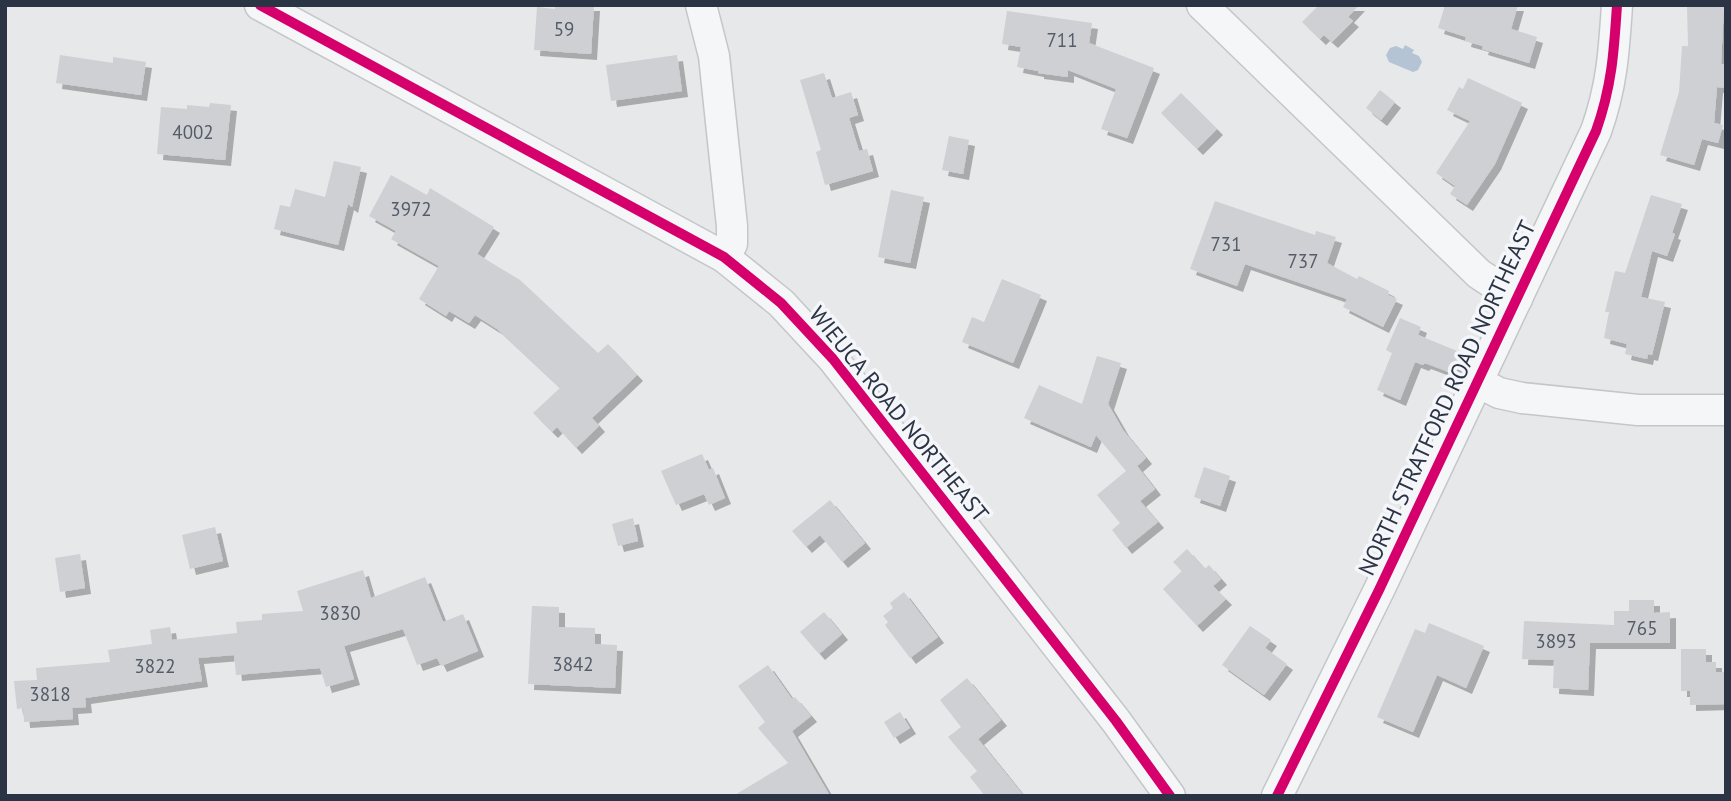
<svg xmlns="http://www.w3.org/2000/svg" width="1731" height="801" viewBox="0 0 1731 801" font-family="'PT Sans',sans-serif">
<defs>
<filter id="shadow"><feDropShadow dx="6" dy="6" stdDeviation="0" flood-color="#0004"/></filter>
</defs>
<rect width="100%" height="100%" fill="#e6e8ea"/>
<path fill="#b4c4d5" d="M 1405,45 L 1414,50 L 1412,53 L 1419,56 L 1422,62 L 1418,70 L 1413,72 L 1389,62 L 1386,55 L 1390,48 L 1396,46 L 1403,49 Z"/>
<g fill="#ced0d3" filter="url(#shadow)">
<path d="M 555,5 L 594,5 L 591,54 L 534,50 L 537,7 L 555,9 Z"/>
<path d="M 1319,5 L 1359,5 L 1348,17 L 1353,21 L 1332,42 L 1324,35 L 1320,39 L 1302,22 Z"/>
<path d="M 1445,5 L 1518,5 L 1511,29 L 1537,37 L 1529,63 L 1482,49 L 1483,46 L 1465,41 L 1466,37 L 1438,28 Z"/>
<path d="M 1687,5 L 1724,5 L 1721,64 L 1726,64 L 1726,88 L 1717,87 L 1714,123 L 1723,125 L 1718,143 L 1702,139 L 1694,165 L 1660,155 L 1679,92 L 1682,46 L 1688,46 Z"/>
<path d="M 1007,11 L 1092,23 L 1089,43 L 1154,68 L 1127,138 L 1101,129 L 1116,89 L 1068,70 L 1068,77 L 1038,73 L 1038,71 L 1017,67 L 1021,47 L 1002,44 Z"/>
<path d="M 60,55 L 113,63 L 113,57 L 146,62 L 141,95 L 56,83 Z"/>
<path d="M 677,55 L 682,91 L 611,101 L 606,65 Z"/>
<path d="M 824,73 L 832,98 L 851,92 L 858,115 L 849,118 L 859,151 L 867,149 L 873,171 L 825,185 L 816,152 L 821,150 L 800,80 Z"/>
<path d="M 1468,78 L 1522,103 L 1495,164 L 1467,205 L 1450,194 L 1455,186 L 1436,173 L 1470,121 L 1447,110 L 1459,87 L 1463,89 Z"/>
<path d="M 1380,90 L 1395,102 L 1381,120 L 1366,108 Z"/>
<path d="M 1181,93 L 1217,129 L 1197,149 L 1161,113 Z"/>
<path d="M 210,103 L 231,105 L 225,160 L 157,154 L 161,107 L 187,109 L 187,105 L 209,107 Z"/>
<path d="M 949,136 L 969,140 L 963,174 L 942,170 Z"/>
<path d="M 334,161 L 361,167 L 352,207 L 348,204 L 338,245 L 274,229 L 280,205 L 290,207 L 295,189 L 325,197 Z"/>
<path d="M 391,175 L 427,195 L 430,188 L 494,227 L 477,254 L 520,280 L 598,353 L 608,344 L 637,375 L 592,418 L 599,426 L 576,448 L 557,427 L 552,432 L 533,413 L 560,388 L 497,329 L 475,315 L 469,323 L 449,311 L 446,316 L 419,299 L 439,266 L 391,239 L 396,231 L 369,216 Z"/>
<path d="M 891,190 L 924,197 L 910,263 L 878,257 Z"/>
<path d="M 1651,195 L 1682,204 L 1672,233 L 1675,234 L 1667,256 L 1652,251 L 1641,297 L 1665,302 L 1652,355 L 1648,354 L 1647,359 L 1625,354 L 1627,344 L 1604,338 L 1609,312 L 1605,312 L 1615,271 L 1625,273 Z"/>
<path d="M 1215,201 L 1315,235 L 1316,231 L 1336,237 L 1327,263 L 1357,279 L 1359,276 L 1389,291 L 1388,295 L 1397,299 L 1383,327 L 1343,307 L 1347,299 L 1245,264 L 1237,286 L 1190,269 Z"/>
<path d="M 1002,279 L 1041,295 L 1013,363 L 962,342 L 972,317 L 984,322 Z"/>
<path d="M 1400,318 L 1421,327 L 1418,335 L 1462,353 L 1454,374 L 1425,363 L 1423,365 L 1415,362 L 1400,400 L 1377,390 L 1392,353 L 1386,350 Z"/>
<path d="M 1097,356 L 1121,363 L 1108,404 L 1123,430 L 1146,458 L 1137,466 L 1155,489 L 1140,501 L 1158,522 L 1126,548 L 1112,530 L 1120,523 L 1097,495 L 1126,471 L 1096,435 L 1091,447 L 1024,418 L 1039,385 L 1082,404 Z"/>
<path d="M 702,454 L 709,470 L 713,468 L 725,498 L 709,505 L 704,494 L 676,505 L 661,471 Z"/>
<path d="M 1204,467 L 1230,476 L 1220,506 L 1194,497 Z"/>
<path d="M 830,500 L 865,543 L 842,562 L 820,535 L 806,547 L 792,531 Z"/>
<path d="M 633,518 L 638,541 L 618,546 L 612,524 Z"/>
<path d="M 215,527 L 223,561 L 190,569 L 182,535 Z"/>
<path d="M 1187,549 L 1205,569 L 1209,565 L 1221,579 L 1213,586 L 1226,599 L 1197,626 L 1163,589 L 1182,571 L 1173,562 Z"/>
<path d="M 80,554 L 85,588 L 60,592 L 55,558 Z"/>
<path d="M 363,570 L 371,598 L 425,577 L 443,622 L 463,614 L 478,651 L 441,666 L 437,658 L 417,665 L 403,629 L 344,646 L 354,679 L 326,687 L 320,668 L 236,675 L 234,655 L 198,658 L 202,681 L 85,698 L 86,707 L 72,708 L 73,719 L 24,722 L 23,708 L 17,709 L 14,681 L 37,680 L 36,668 L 110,662 L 108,650 L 152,644 L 150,630 L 170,627 L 172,640 L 237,633 L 236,622 L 262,620 L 262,614 L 303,611 L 297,591 Z"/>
<path d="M 904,592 L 938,637 L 910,658 L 885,625 L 888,622 L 883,616 L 893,608 L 890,603 Z"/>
<path d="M 1629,600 L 1654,600 L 1654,613 L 1670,612 L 1670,643 L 1590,643 L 1588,690 L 1553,688 L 1554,660 L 1522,659 L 1524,621 L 1614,625 L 1614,611 L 1629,611 Z"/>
<path d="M 532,606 L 559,607 L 559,627 L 595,628 L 595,644 L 617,645 L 615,688 L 528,684 Z"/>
<path d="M 824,612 L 842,634 L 819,654 L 800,632 Z"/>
<path d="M 1429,623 L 1484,646 L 1466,688 L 1437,675 L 1413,732 L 1377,717 L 1415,629 L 1425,633 Z"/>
<path d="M 1250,626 L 1271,640 L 1265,648 L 1287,664 L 1264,695 L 1222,665 Z"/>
<path d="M 1681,649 L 1706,649 L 1706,662 L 1716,662 L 1716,672 L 1726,672 L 1726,704 L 1690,705 L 1690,691 L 1681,691 Z"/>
<path d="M 768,665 L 792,699 L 795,697 L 811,716 L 792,731 L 830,796 L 733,796 L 788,763 L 758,728 L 765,722 L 738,686 Z"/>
<path d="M 967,678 L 1001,720 L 978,739 L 1024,796 L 985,796 L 970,777 L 977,771 L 948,737 L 961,727 L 940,700 Z"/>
<path d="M 900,712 L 910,728 L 894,738 L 884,722 Z"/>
</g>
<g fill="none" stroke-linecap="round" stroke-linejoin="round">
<defs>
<g id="minor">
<path d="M 260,5 L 724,257 L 781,303 L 833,359 L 1116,721 L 1170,796"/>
<path d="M 701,5 L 714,56 L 732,226 L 732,244 L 724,257"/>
<path d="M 1202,5 L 1479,274 L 1517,299"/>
<path d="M 1478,382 L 1499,393 L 1522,398 L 1638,410 L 1726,410"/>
<path d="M 1277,796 L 1379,590 L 1596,131 C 1612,86 1614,51 1617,5"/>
</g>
</defs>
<use href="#minor" stroke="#c4c6c8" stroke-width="33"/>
<use href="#minor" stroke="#f5f6f7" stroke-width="30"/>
<defs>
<g id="cycleway">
<path d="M 260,5 L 724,257 L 781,303 L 833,359 L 1116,721 L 1170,796"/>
<path d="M 1277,796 L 1379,590 L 1596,131 C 1612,86 1614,51 1617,5"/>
</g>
</defs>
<use href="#cycleway" stroke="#f4f6f9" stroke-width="15"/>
<use href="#cycleway" stroke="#d6006c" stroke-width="10"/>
</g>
<g text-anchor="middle" stroke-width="7" stroke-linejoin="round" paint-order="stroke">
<g font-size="19" fill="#545c69">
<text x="564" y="36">59</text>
<text x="1062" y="47">711</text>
<text x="193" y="139">4002</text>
<text x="411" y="216">3972</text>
<text x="1226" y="251">731</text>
<text x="1303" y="268">737</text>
<text x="340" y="620">3830</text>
<text x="1642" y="635">765</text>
<text x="1556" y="648">3893</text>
<text x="573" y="671">3842</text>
<text x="155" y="673">3822</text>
<text x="50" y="701">3818</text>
</g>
<g font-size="23" fill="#2b3445" stroke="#f4f6f9">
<text transform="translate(1447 398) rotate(-65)" y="8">NORTH STRATFORD ROAD NORTHEAST</text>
<text transform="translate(899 414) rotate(51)" y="8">WIEUCA ROAD NORTHEAST</text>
</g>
</g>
<rect width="1731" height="801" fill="none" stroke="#2b3445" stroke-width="14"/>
</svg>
